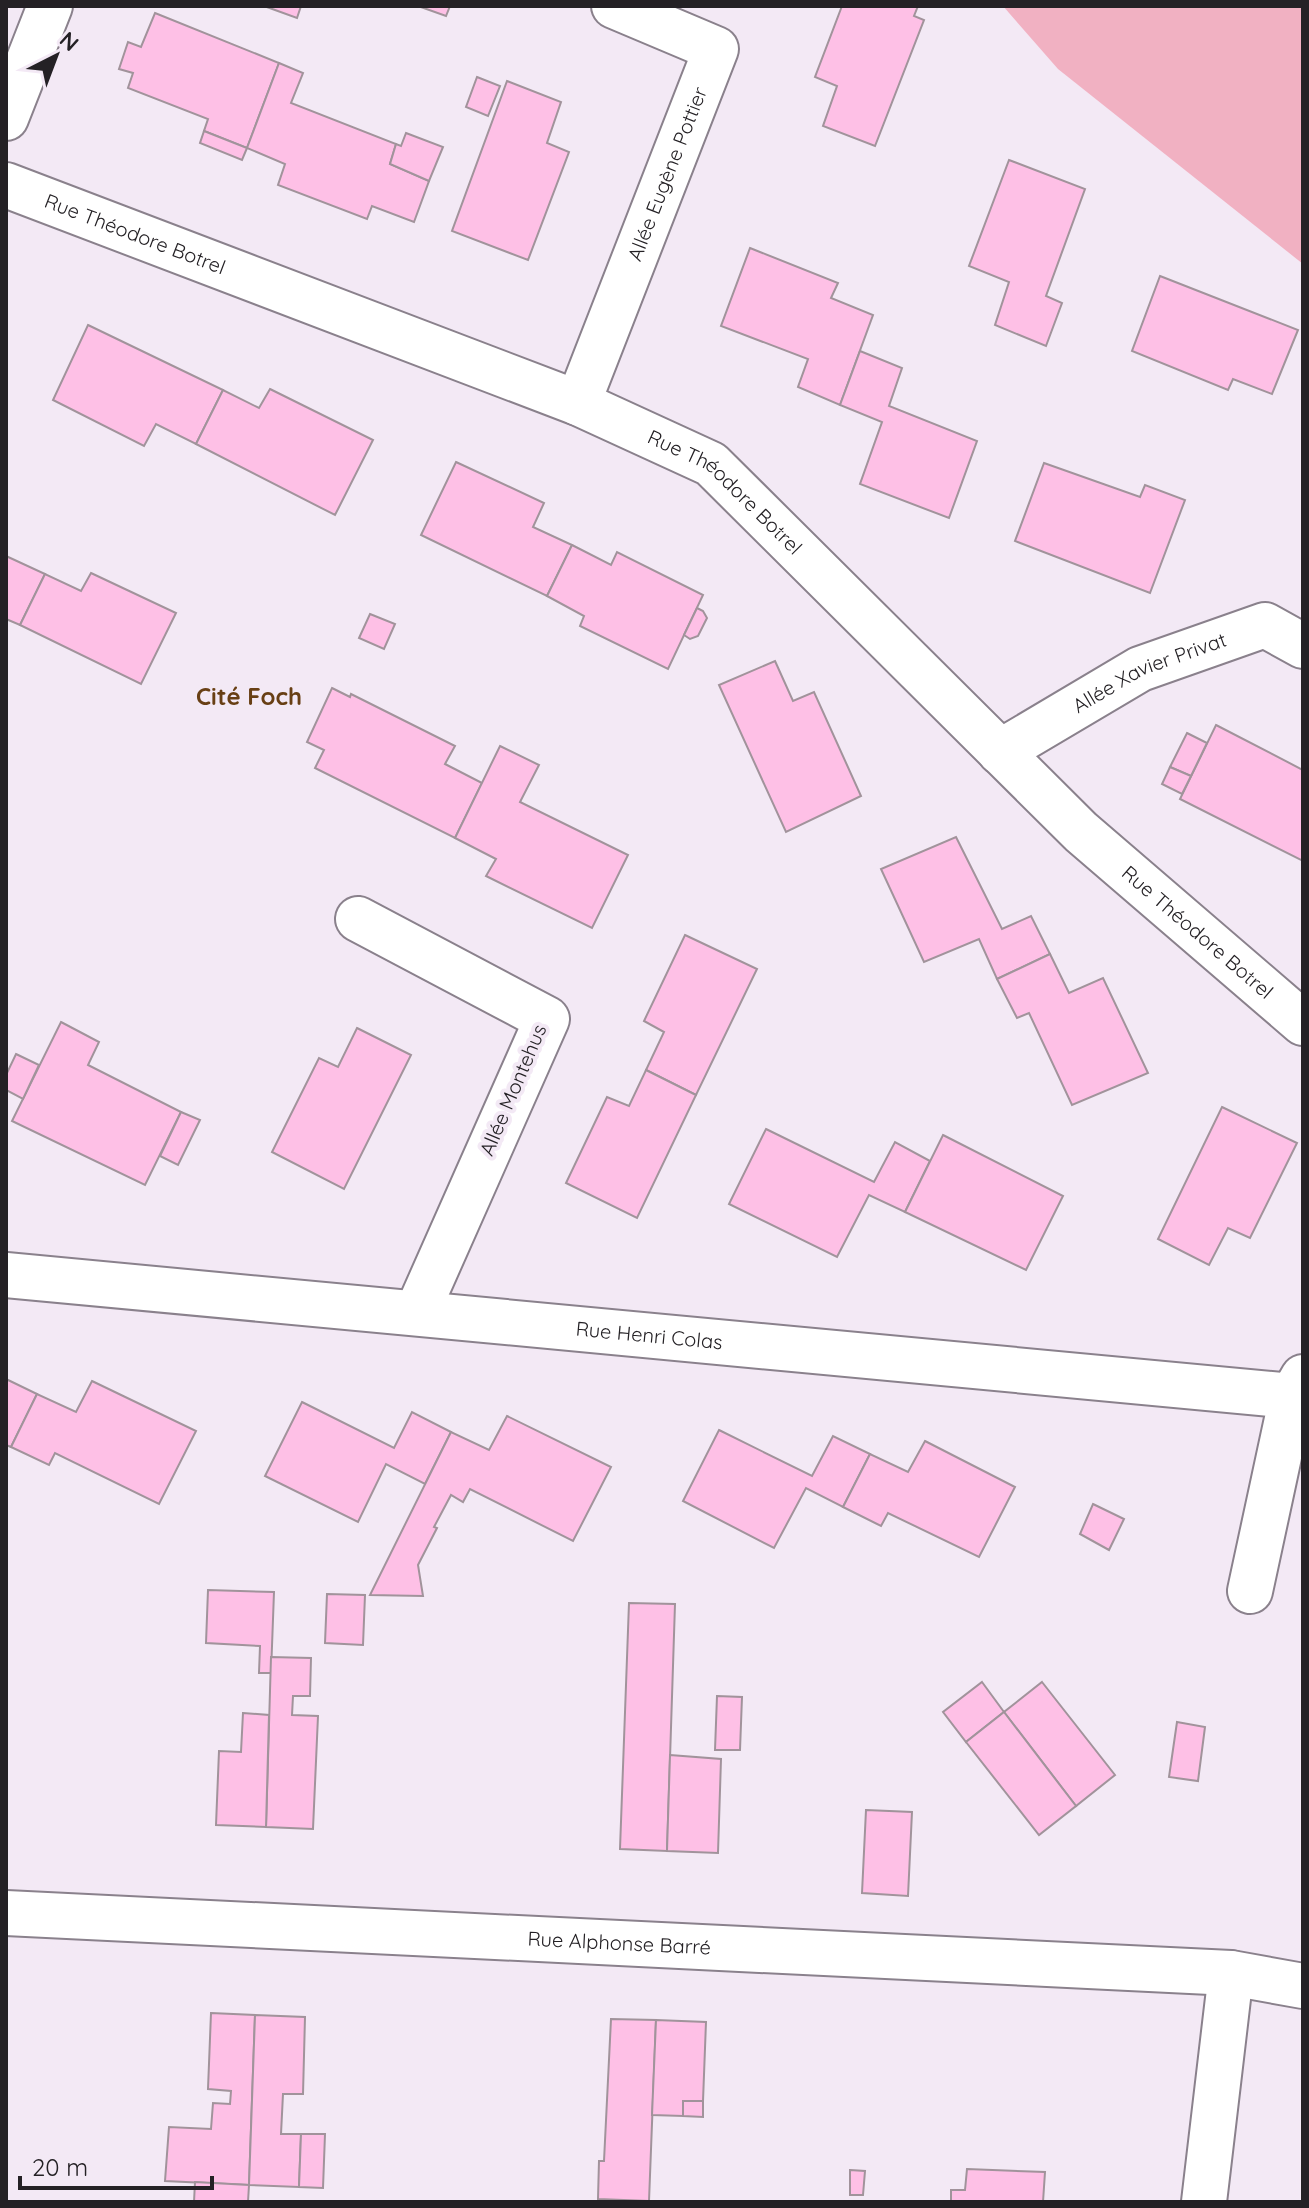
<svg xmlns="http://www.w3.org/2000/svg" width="1309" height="2208" viewBox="0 0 1309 2208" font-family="Quicksand,sans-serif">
<rect width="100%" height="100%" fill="#f3e9f5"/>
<path fill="#f1b1c2" d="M 1003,6 L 1303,6 L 1303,264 L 1058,69 Z"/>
<g fill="#fec0e6" stroke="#a1939b" stroke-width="2">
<path d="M 264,6 L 301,6 L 297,18 Z"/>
<path d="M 418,6 L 450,6 L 446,16 Z"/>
<path d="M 842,6 L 918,6 L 914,16 L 924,20 L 875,146 L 823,126 L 837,86 L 815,77 Z"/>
<path d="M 155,13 L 279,63 L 247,148 L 204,131 L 208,119 L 128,88 L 133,73 L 119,69 L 128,42 L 141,47 Z"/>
<path d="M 279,63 L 303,73 L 291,103 L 396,144 L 390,164 L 429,181 L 414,222 L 372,206 L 367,219 L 278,185 L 285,164 L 247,148 Z"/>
<path d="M 477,77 L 500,86 L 488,116 L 466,107 Z"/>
<path d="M 507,81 L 561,102 L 547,143 L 569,152 L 528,260 L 452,231 Z"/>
<path d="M 204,131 L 247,148 L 242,160 L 200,143 Z"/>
<path d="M 406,133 L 443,147 L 429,181 L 390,164 L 396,144 L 401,146 Z"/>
<path d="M 1009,160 L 1085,189 L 1046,296 L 1062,303 L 1046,346 L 995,325 L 1009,282 L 969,266 Z"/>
<path d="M 750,248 L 838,283 L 831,298 L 873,315 L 840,405 L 798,387 L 808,359 L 721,326 Z"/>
<path d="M 1160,276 L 1298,330 L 1272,394 L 1233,379 L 1228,390 L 1132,351 Z"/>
<path d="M 88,325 L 223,390 L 196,444 L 156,424 L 144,446 L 53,400 Z"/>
<path d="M 860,351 L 902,368 L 889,406 L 977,441 L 949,518 L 860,484 L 882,422 L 840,405 Z"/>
<path d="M 270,389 L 373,440 L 335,515 L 196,444 L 223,390 L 259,408 Z"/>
<path d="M 456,462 L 544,503 L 533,527 L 572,545 L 547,596 L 421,535 Z"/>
<path d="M 1044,463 L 1140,497 L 1145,485 L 1185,500 L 1150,593 L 1015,541 Z"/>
<path d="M 572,545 L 611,565 L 617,552 L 703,595 L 668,669 L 580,626 L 584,616 L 547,596 Z"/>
<path d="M 6,556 L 45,574 L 20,625 L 6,619 Z"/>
<path d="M 91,573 L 176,613 L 141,684 L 20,625 L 45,574 L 81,591 Z"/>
<path d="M 697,608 L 703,611 L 707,618 L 698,636 L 690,639 L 684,635 Z"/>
<path d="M 370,614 L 395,624 L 384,649 L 359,638 Z"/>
<path d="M 775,661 L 793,701 L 814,692 L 861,796 L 786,832 L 719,685 Z"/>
<path d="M 332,688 L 350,697 L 351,694 L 455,746 L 445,764 L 482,783 L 455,838 L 315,768 L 324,750 L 307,742 Z"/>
<path d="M 1216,725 L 1303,770 L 1303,861 L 1180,799 Z"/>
<path d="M 1187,733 L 1207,743 L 1191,776 L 1170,767 Z"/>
<path d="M 500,746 L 539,765 L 520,802 L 628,855 L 592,928 L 486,876 L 496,859 L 455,838 Z"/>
<path d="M 1170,767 L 1191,776 L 1182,794 L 1162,784 Z"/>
<path d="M 956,837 L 1002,929 L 1031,916 L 1050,954 L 997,979 L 979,939 L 924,962 L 881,869 Z"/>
<path d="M 685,935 L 757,969 L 696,1095 L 646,1070 L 664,1032 L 644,1021 Z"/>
<path d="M 1050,954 L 1069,993 L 1103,978 L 1148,1073 L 1072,1105 L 1029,1013 L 1017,1018 L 997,979 Z"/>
<path d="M 61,1022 L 99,1042 L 88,1065 L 181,1112 L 145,1185 L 12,1121 Z"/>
<path d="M 357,1028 L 411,1055 L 344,1189 L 272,1152 L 319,1058 L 338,1067 Z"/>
<path d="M 16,1054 L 39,1065 L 23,1099 L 6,1090 L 6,1075 Z"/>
<path d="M 646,1070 L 696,1095 L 637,1218 L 566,1183 L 607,1097 L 629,1106 Z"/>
<path d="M 1222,1107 L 1297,1143 L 1250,1238 L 1228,1228 L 1209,1265 L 1158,1239 Z"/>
<path d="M 181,1112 L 200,1120 L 178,1165 L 160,1156 Z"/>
<path d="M 766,1129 L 874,1182 L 895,1142 L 930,1161 L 905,1212 L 869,1195 L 837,1257 L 729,1204 Z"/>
<path d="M 943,1135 L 1063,1196 L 1026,1270 L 905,1212 Z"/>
<path d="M 6,1379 L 37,1394 L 11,1447 L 6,1445 Z"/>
<path d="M 92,1381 L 196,1431 L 159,1504 L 55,1453 L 49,1465 L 11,1447 L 37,1394 L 76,1412 Z"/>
<path d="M 302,1402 L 394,1448 L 412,1412 L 451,1432 L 425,1484 L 386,1464 L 358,1522 L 265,1476 Z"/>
<path d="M 507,1416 L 611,1467 L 573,1541 L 470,1489 L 463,1502 L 451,1495 L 434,1527 L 437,1528 L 418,1565 L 423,1596 L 370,1595 L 451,1432 L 489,1450 Z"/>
<path d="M 719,1430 L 812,1476 L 833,1436 L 870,1454 L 843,1507 L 806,1488 L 774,1548 L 683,1501 Z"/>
<path d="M 925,1441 L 1015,1487 L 979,1557 L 888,1513 L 881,1526 L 843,1507 L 870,1454 L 908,1472 Z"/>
<path d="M 1093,1504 L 1124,1519 L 1109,1550 L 1080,1534 Z"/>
<path d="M 208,1590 L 274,1592 L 271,1673 L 259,1673 L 260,1646 L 206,1643 Z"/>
<path d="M 327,1594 L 365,1595 L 363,1645 L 325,1643 Z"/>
<path d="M 629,1603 L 675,1604 L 667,1851 L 620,1849 Z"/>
<path d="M 271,1657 L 311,1658 L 310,1696 L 293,1696 L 292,1715 L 318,1716 L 313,1829 L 266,1827 Z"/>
<path d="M 982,1682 L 1004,1712 L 966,1742 L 943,1712 Z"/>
<path d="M 1042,1682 L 1115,1775 L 1076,1806 L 1004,1712 Z"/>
<path d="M 717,1696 L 742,1697 L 740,1750 L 715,1750 Z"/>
<path d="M 1004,1712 L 1076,1806 L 1039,1835 L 966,1742 Z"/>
<path d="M 243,1713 L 269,1715 L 266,1827 L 216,1825 L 219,1751 L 241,1752 Z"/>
<path d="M 1177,1722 L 1205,1727 L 1198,1781 L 1169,1777 Z"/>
<path d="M 670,1755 L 721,1759 L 718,1853 L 667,1851 Z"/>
<path d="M 866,1810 L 912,1812 L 908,1896 L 862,1893 Z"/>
<path d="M 211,2013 L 255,2015 L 249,2185 L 165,2181 L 169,2127 L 211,2129 L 213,2103 L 230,2104 L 231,2091 L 208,2089 Z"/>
<path d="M 255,2015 L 305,2017 L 303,2094 L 283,2094 L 281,2134 L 301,2134 L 299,2187 L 249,2185 Z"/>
<path d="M 611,2019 L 656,2020 L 649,2201 L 598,2199 L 599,2161 L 604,2161 Z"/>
<path d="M 656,2020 L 706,2022 L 703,2101 L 683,2101 L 683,2116 L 652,2115 Z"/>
<path d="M 683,2101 L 703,2101 L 703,2117 L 683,2116 Z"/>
<path d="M 301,2134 L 325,2134 L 323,2188 L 299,2187 Z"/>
<path d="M 967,2169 L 1045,2172 L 1043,2202 L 951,2202 L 951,2190 L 965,2190 Z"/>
<path d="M 850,2170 L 865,2171 L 863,2195 L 850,2195 Z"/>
<path d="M 195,2182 L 249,2185 L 248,2202 L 194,2202 Z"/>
</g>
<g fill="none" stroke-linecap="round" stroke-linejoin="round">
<defs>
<g id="street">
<path d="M 6,118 L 50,6"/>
<path id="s1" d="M 6,185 L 578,403 L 711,464 L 1081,832 L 1303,1023"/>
<path id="s2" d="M 578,403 L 716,49 L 614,6"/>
<path id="s3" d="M 1000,752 L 1140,669 L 1265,625 L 1303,646"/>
<path d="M 358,919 L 547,1019 L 417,1312"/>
<path id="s4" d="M 6,1275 L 1292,1396"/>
<path d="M 1250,1591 L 1292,1396 L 1303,1377"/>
<path id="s5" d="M 6,1913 L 1231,1973 L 1303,1986"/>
<path d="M 1204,2202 L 1231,1973"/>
</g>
</defs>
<use href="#street" stroke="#8a818c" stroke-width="48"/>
<use href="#street" stroke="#fff" stroke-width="44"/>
</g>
<g text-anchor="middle" stroke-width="8" stroke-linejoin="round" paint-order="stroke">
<g font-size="20" fill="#242125" stroke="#f3e9f5">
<text dy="7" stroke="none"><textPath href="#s2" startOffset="246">Allée Eugène Pottier</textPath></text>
<text dy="7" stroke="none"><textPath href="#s1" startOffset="138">Rue Théodore Botrel</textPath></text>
<text dy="7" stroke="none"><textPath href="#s1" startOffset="786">Rue Théodore Botrel</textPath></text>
<text dy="7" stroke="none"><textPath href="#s3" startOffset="170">Allée Xavier Privat</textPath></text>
<text dy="7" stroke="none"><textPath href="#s1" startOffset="1434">Rue Théodore Botrel</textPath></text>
<text transform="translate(513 1090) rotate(-67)" y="7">Allée Montehus</text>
<text dy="7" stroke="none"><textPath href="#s4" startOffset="646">Rue Henri Colas</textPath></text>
<text dy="7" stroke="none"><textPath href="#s5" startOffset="614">Rue Alphonse Barré</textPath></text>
</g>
<g font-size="24" font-weight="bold" fill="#683f14" stroke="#f3e9f5">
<text x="249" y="705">Cité Foch</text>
</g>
</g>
<rect width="1309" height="2208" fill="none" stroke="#242125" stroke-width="16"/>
<g transform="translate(56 56) rotate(42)" stroke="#f3e9f5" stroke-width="6" paint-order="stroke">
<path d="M0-6L14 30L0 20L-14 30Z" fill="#242125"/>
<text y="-12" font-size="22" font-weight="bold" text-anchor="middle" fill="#242125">N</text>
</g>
<path d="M20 2176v12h192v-12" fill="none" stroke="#242125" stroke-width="4"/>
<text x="32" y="2176" font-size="24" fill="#242125" stroke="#f3e9f5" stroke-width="6" paint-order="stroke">20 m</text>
</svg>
